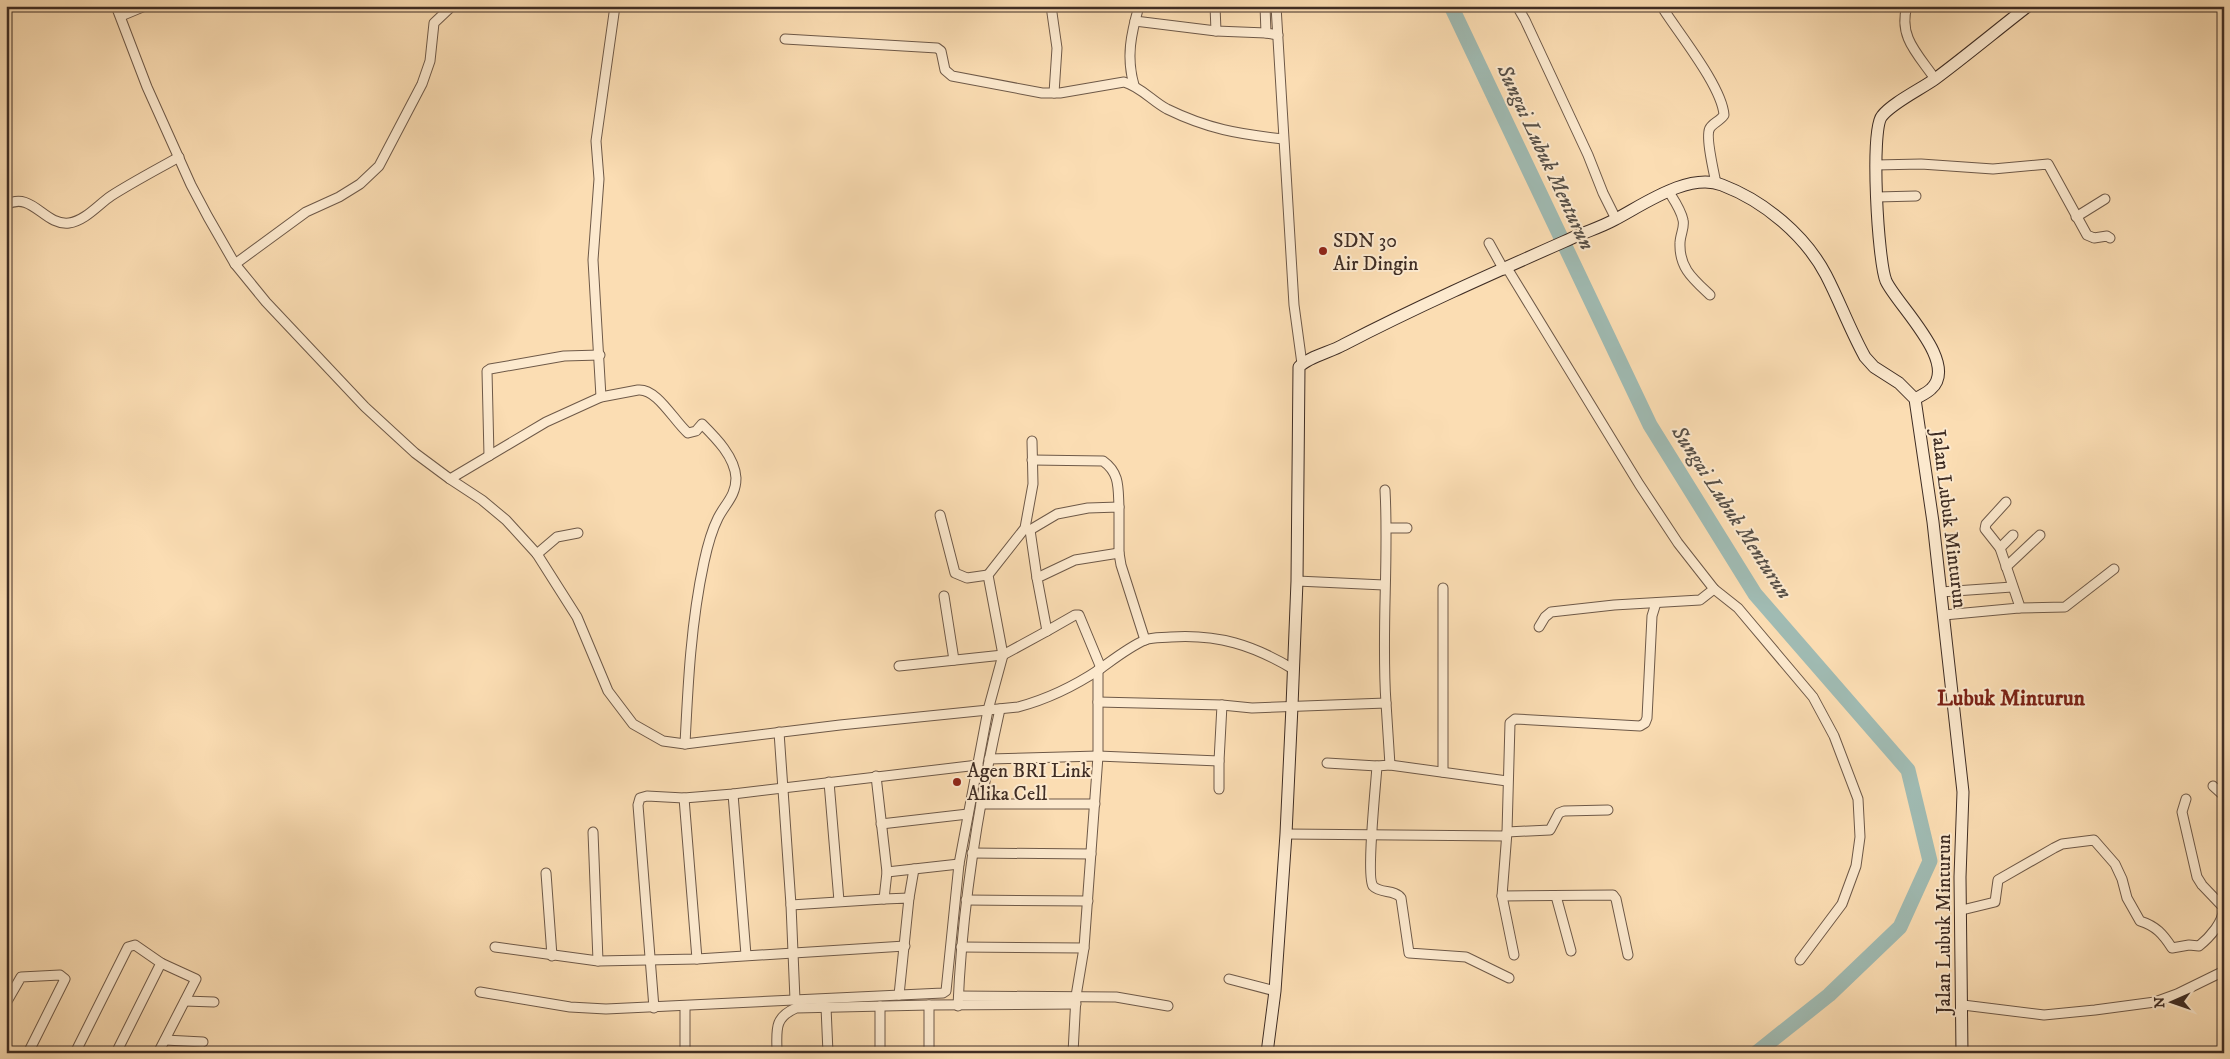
<svg xmlns="http://www.w3.org/2000/svg" width="2230" height="1059" viewBox="0 0 2230 1059" font-family="'IM FELL DW Pica',serif">
<rect width="100%" height="100%" fill="#fbddb3"/>
<filter id="stains"><feTurbulence type="fractalNoise" baseFrequency=".004" numOctaves="4"/><feColorMatrix values="0 0 0 0 .2 0 0 0 0 .09 0 0 0 0 .02 0 0 0 .5 -.17"/></filter>
<radialGradient id="worn" r=".72"><stop offset=".6" stop-color="#630" stop-opacity="0"/><stop offset="1" stop-color="#630" stop-opacity=".3"/></radialGradient>
<g fill="none" stroke-linecap="round" stroke-linejoin="round">
<path stroke="#a0bbb3" stroke-width="15" d="M 1451,6 L 1650,425 L 1755,594 L 1908,770 L 1930,861 L 1900,927 L 1829,995 L 1756,1053"/>
<defs>
<g id="street">
<path d="M 116,6 L 147,87 L 191,185 L 208,217 L 235,264 L 266,302 L 365,407 L 415,453 L 450,479 L 482,500 L 506,520 L 537,554 L 577,617 L 608,691 L 633,724 L 663,741 L 685,744 L 840,725 L 1018,707 C 1048,699 1073,687 1100,669 C 1114,659 1129,647 1145,640 C 1153,637 1162,638 1171,637 C 1218,634 1253,645 1293,669"/>
<path d="M 1051,6 L 1057,48 L 1054,93"/>
<path d="M 1215,6 L 1216,31"/>
<path d="M 1265,6 L 1266,33"/>
<path d="M 1276,6 L 1294,305 L 1302,364"/>
<path d="M 1517,6 L 1525,20 L 1588,155 L 1603,193 L 1616,219"/>
<path d="M 1907,6 C 1898,37 1918,54 1935,79"/>
<path d="M 1664,10 C 1680,35 1722,87 1724,115 C 1720,121 1713,123 1710,128 C 1705,135 1714,173 1716,183"/>
<path d="M 121,16 L 145,6"/>
<path d="M 1135,21 L 1216,31 L 1266,33 L 1278,35"/>
<path d="M 785,39 L 937,48 L 941,51 L 945,70 L 952,76 L 1042,93 L 1060,93 L 1124,82 C 1141,87 1152,101 1167,109 C 1208,129 1238,134 1283,139"/>
<path d="M 1134,85 C 1126,57 1131,34 1139,6"/>
<path d="M 1876,165 L 1921,164 L 1993,169 L 2048,164 L 2087,235 L 2094,238 L 2107,236 L 2110,238"/>
<path d="M 1669,192 C 1674,200 1681,210 1683,220 C 1685,227 1680,235 1680,243 C 1679,268 1693,279 1710,295"/>
<path d="M 1877,197 L 1916,196"/>
<path d="M 6,205 C 32,190 44,226 69,223 C 85,221 99,204 111,196 C 133,182 156,170 179,157"/>
<path d="M 2076,217 L 2105,199"/>
<path d="M 1489,243 L 1504,270"/>
<path d="M 235,264 L 306,212 L 339,197 L 360,184 L 379,166 L 422,84 L 430,61 L 434,23 L 452,6"/>
<path d="M 1507,268 L 1639,484 L 1678,543 L 1714,589 L 1738,608 L 1813,697 L 1834,736 L 1858,799 L 1860,837 L 1856,866 L 1842,904 L 1800,960"/>
<path d="M 601,397 L 593,260 L 599,179 L 596,141 L 615,6"/>
<path d="M 489,456 L 487,371 L 490,369 L 564,356 L 600,355"/>
<path d="M 1032,460 L 1103,461 C 1120,473 1118,488 1119,507"/>
<path d="M 450,479 L 546,422 L 601,397 L 638,390 C 657,388 674,421 688,433 L 696,431 L 702,424 C 716,438 735,457 736,478 C 736,496 725,504 718,518 C 711,532 707,548 704,562 C 691,622 688,683 685,744"/>
<path d="M 1385,490 C 1389,561 1381,632 1386,703"/>
<path d="M 940,515 L 955,573 L 967,578 L 988,575"/>
<path d="M 1026,528 L 1030,530 L 1037,578"/>
<path d="M 1387,528 L 1407,528"/>
<path d="M 1030,530 L 1057,514 L 1088,508 L 1119,507 L 1119,553"/>
<path d="M 2000,548 L 2013,535"/>
<path d="M 537,554 L 557,537 L 578,533"/>
<path d="M 2006,567 L 2040,535"/>
<path d="M 1297,581 L 1384,585"/>
<path d="M 1443,588 L 1443,772"/>
<path d="M 1941,592 L 2012,587"/>
<path d="M 944,596 L 954,660"/>
<path d="M 2019,608 L 2065,607 L 2114,569"/>
<path d="M 1944,615 L 2019,608 L 2019,604 L 2000,548 L 1985,529 L 1986,524 L 2006,502"/>
<path d="M 1539,627 L 1545,617 L 1551,612 L 1614,605 L 1700,600 L 1714,589"/>
<path d="M 1047,631 L 1075,615 L 1079,615 L 1101,668"/>
<path d="M 899,666 L 1003,655 L 1047,631 L 1037,578 L 1075,560 L 1119,553 L 1121,565 L 1145,640"/>
<path d="M 1222,705 L 1252,708 L 1386,703 L 1390,765 L 1377,766 C 1376,783 1366,877 1373,886 C 1380,894 1395,889 1401,898 L 1409,953 L 1466,957 L 1509,978"/>
<path d="M 779,732 L 791,905 L 795,1000"/>
<path d="M 989,759 L 1098,756 L 1219,761 L 1222,705 L 1098,702"/>
<path d="M 1219,761 L 1219,789"/>
<path d="M 1327,763 L 1377,766"/>
<path d="M 1390,765 L 1507,781"/>
<path d="M 876,776 L 887,872 L 884,899 L 909,898 L 899,995"/>
<path d="M 829,782 L 839,901"/>
<path d="M 2213,786 L 2224,796"/>
<path d="M 733,794 L 746,955"/>
<path d="M 684,798 L 697,959"/>
<path d="M 981,804 L 1095,804"/>
<path d="M 1608,810 L 1564,811 L 1559,813 L 1550,830 L 1507,832 L 1510,723 L 1515,719 L 1640,726 L 1645,723 L 1647,718 L 1652,616 L 1656,603"/>
<path d="M 881,824 L 968,814"/>
<path d="M 593,832 L 598,961"/>
<path d="M 1507,832 L 1502,896 L 1514,955"/>
<path d="M 1286,834 L 1506,836"/>
<path d="M 972,853 L 1091,854"/>
<path d="M 887,872 L 959,864"/>
<path d="M 546,873 L 552,956"/>
<path d="M 1502,896 L 1613,895 L 1616,899 L 1628,955"/>
<path d="M 1556,896 L 1571,951"/>
<path d="M 909,898 L 914,869"/>
<path d="M 966,900 L 1088,901"/>
<path d="M 791,905 L 884,899"/>
<path d="M 1962,910 L 1995,902 L 1998,880 L 2054,848 L 2062,844 L 2094,840 L 2115,864 L 2122,879 L 2127,898 L 2140,921 C 2156,926 2163,934 2172,948 L 2189,945 L 2199,946 C 2209,938 2225,921 2223,907 L 2202,885 L 2197,877 L 2182,812 L 2186,799"/>
<path d="M 495,947 L 598,961 L 697,959 L 905,946"/>
<path d="M 961,947 L 1084,948"/>
<path d="M 1229,979 L 1275,991"/>
<path d="M 480,992 L 570,1007 L 606,1009 L 943,993 L 946,991 L 959,864 L 988,710 L 1003,655 L 988,575 L 1025,528 L 1033,484 L 1032,441"/>
<path d="M 959,996 L 1116,997 L 1168,1006"/>
<path d="M 185,1001 L 214,1002"/>
<path d="M 6,1003 L 21,977 L 60,975 L 65,979 L 28,1053"/>
<path d="M 1963,1005 L 2044,1015 L 2095,1010 L 2155,1002 L 2177,994 L 2224,971"/>
<path d="M 685,1006 L 685,1053"/>
<path d="M 958,1006 C 962,906 978,807 1000,709"/>
<path d="M 826,1007 L 828,1053"/>
<path d="M 654,1008 L 638,805 L 640,798 L 647,796 L 684,798 L 733,794 L 978,765"/>
<path d="M 165,1040 L 203,1042"/>
<path d="M 75,1053 L 128,947 L 135,945 L 161,963 L 196,979 L 158,1053"/>
<path d="M 116,1053 L 161,963"/>
<path d="M 777,1053 C 777,1031 773,1018 796,1008 L 929,1005"/>
<path d="M 880,1053 L 880,1006"/>
<path d="M 929,1053 L 929,1005 L 1076,1004"/>
<path d="M 1073,1053 L 1076,996 L 1084,948 L 1098,756 L 1098,670"/>
</g>
<g id="secondary">
<path d="M 1915,399 C 1920,396 1927,393 1931,389 C 1960,363 1897,305 1886,281 C 1878,262 1870,130 1882,116 C 1892,103 1921,89 1935,79 C 1966,56 1997,30 2028,6"/>
<path d="M 1267,1053 L 1275,991 L 1286,834 L 1292,706 L 1297,581 L 1299,367 C 1308,357 1331,352 1343,345 C 1420,305 1500,270 1579,235 C 1591,230 1603,226 1614,220 C 1643,205 1688,172 1722,185 C 1764,201 1805,235 1826,275 C 1840,302 1850,330 1865,357 L 1874,367 L 1899,383 L 1915,399 L 1933,522 L 1963,792 L 1960,877 L 1962,1053"/>
</g>
</defs>
<use href="#street" stroke="#6e5948" stroke-width="11"/>
<use href="#secondary" stroke="#3f2d24" stroke-width="13"/>
<use href="#street" stroke="#fce9ce" stroke-width="9"/>
<use href="#secondary" stroke="#fce9ce" stroke-width="11"/>
</g>
<g fill="#8f2418" stroke="#fce9ce" stroke-width="2">
<circle cx="1323" cy="251" r="5"/>
<circle cx="957" cy="782" r="5"/>
</g>
<g text-anchor="middle" stroke-width="4" stroke-linejoin="round" paint-order="stroke">
<g font-size="20" fill="#3f2d24" stroke="#fce9ce" text-anchor="start">
<text x="1333" y="247">SDN 30<tspan x="1333" dy="23">Air Dingin</tspan></text>
<text x="967" y="777">Agen BRI Link<tspan x="967" dy="23">Alika Cell</tspan></text>
</g>
<g font-size="20" fill="#3f2d24" stroke="#fce9ce">
<text transform="translate(1950 519) rotate(83)" y="7">Jalan Lubuk Minturun</text>
<text transform="translate(1943 924) rotate(-90)" y="7">Jalan Lubuk Minturun</text>
</g>
<g font-size="21" font-style="italic" fill="#575048" stroke="#fce9ce">
<text transform="translate(1546 157) rotate(65)" y="7">Sungai Lubuk Menturun</text>
<text transform="translate(1732 512) rotate(57)" y="7">Sungai Lubuk Menturun</text>
</g>
<g font-size="22" font-weight="bold" fill="#7a1f14" stroke="#fce9ce">
<text x="2011" y="705">Lubuk Minturun</text>
</g>
</g>
<rect width="2230" height="1059" fill="none" stroke="#fbddb3" stroke-width="25"/>
<rect x="8" y="8" width="2215" height="1044" fill="none" stroke="#3f2d24" stroke-width="2.5"/>
<rect x="12" y="12" width="2205" height="1034" fill="none" stroke="#3f2d24"/>
<g transform="translate(2172 1002) rotate(268)" stroke="#fce9ce" stroke-width="4" paint-order="stroke">
<path d="M0-4L9 19L0 12L-9 19Z" fill="#3f2d24"/>
<text y="-8" font-size="14" font-weight="bold" text-anchor="middle" fill="#3f2d24">N</text>
</g>
<rect width="100%" height="100%" filter="url(#stains)"/>
<rect width="100%" height="100%" fill="url(#worn)"/>
</svg>
